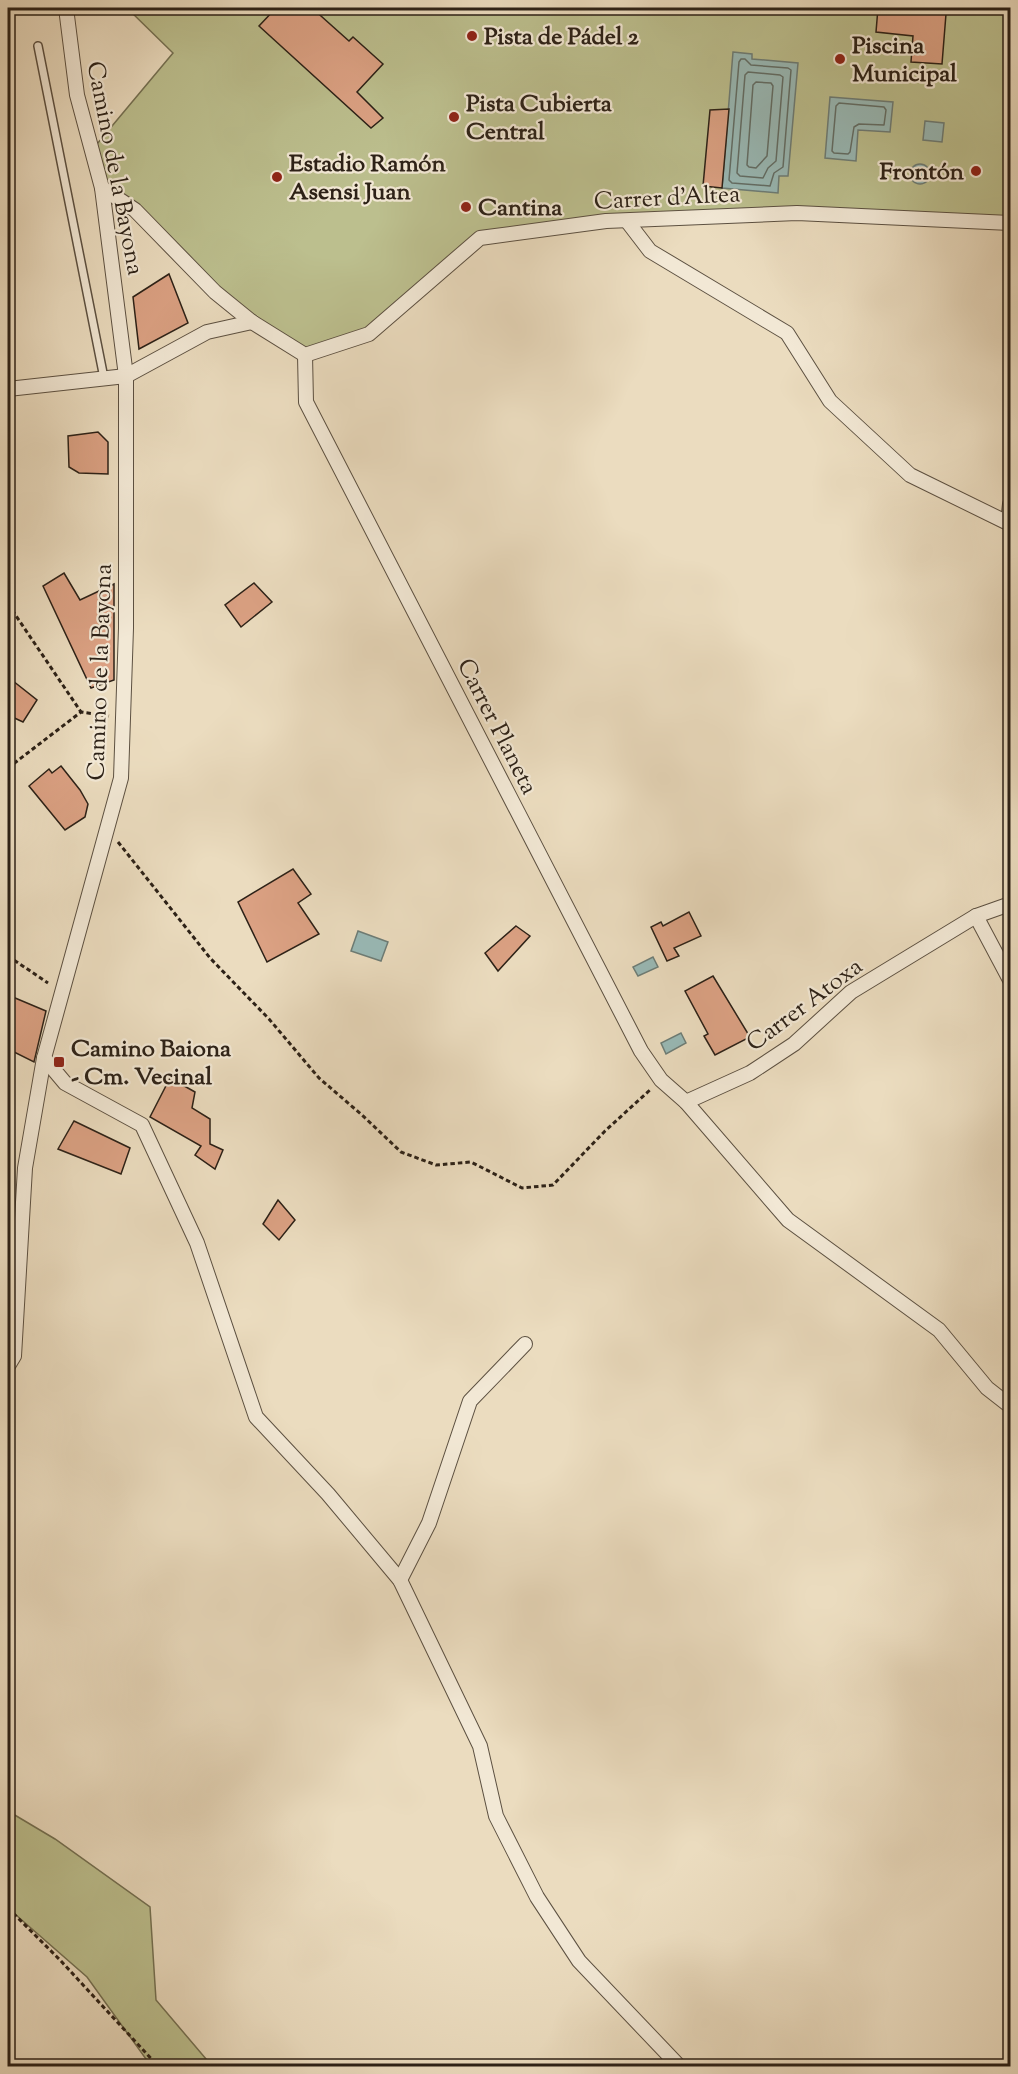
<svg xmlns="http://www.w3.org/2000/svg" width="1018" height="2074" viewBox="0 0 1018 2074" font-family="'Sorts Mill Goudy',serif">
<rect width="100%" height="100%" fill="#ebdcbf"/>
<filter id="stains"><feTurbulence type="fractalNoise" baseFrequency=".00333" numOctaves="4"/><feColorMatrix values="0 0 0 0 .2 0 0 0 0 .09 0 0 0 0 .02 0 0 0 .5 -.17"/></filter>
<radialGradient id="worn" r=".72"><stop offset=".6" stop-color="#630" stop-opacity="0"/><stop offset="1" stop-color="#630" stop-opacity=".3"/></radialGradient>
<g fill="#bcbf8e" stroke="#747052" stroke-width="1.5">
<path d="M 127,8 L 1010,8 L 1010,223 L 797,213 L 627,220 L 480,238 L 369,334 L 305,355 L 252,322 L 102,188 L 92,150 L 173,53 Z"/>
<path d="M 8,1811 L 55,1839 L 150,1907 L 156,2000 L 212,2066 L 151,2066 L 87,1977 L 8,1908 Z"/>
</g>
<g fill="#99bab7" stroke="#6d7d77" stroke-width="1.5">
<path d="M 733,52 L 752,54 L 752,59 L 798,63 L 788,176 L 779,176 L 778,193 L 722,188 Z"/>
<path d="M 830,97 L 893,102 L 890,132 L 858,130 L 856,161 L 825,158 Z"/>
<path d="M 925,121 L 944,123 L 942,142 L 923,140 Z"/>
<circle cx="920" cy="174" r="10"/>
<path d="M 358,931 L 388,942 L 381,961 L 351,951 Z"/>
<path d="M 653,957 L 658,967 L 638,976 L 633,967 Z"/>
<path d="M 681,1033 L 686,1043 L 666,1054 L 661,1043 Z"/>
</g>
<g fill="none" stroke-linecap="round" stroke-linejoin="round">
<g stroke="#626e67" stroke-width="1.5">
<path d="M 741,59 L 745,59 L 751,65 L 788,68 L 791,70 L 783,167 L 774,173 L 770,186 L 732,183 L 729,180 L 739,62 Z"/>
<path d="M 748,72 L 780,75 L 783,77 L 776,161 L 768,168 L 763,178 L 740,176 L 737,173 L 745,75 Z"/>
<path d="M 756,82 L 771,83 L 773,86 L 767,156 L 756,168 L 749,167 L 747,165 L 753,85 Z"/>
<path d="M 839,103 L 884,107 L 886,110 L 884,125 L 859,124 L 854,127 L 850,152 L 848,154 L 834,153 L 832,151 L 836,106 Z"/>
</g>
</g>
<g fill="#dba183" stroke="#2c2117" stroke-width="1.5">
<path d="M 276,8 L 312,8 L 349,41 L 353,37 L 383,64 L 357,92 L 383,118 L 371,128 L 259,26 Z"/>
<path d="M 878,8 L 936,8 L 936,13 L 946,14 L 942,64 L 911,62 L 913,36 L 876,32 Z"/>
<path d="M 729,109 L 722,188 L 703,186 L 710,110 Z"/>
<path d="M 169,274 L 188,323 L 139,349 L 133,297 Z"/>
<path d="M 98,432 L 108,442 L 108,474 L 79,473 L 69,467 L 68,436 Z"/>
<path d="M 64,573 L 80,600 L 114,584 L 114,680 L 91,688 L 43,586 Z"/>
<path d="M 254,583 L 272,602 L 241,627 L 225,605 Z"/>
<path d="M 8,677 L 37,700 L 23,722 L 8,715 Z"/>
<path d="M 61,766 L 80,790 L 88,804 L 85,817 L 65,830 L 29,786 L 49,769 L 52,773 Z"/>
<path d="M 293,869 L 311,894 L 298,903 L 319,934 L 267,962 L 238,902 Z"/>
<path d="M 689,912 L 701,936 L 674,948 L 679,956 L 667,961 L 651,927 L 661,922 L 663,926 Z"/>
<path d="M 516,926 L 530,936 L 498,971 L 485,953 Z"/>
<path d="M 713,976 L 750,1037 L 715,1055 L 704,1036 L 708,1034 L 685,991 Z"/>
<path d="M 8,995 L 46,1011 L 34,1062 L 8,1049 Z"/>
<path d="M 170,1078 L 195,1092 L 192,1108 L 210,1119 L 210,1144 L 223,1150 L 215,1169 L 195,1155 L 201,1146 L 150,1117 Z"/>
<path d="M 74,1121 L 130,1148 L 121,1174 L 58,1149 Z"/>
<path d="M 278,1200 L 295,1220 L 279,1240 L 263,1224 Z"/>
</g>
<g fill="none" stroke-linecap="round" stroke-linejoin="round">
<defs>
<path id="lane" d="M 38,46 L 104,378"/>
<g id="street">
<path d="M 102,188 L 135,210 L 215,292 L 252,322 L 305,355 L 369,334 L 480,238 L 606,221 L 797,213 L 1010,223"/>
<path d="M 627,221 L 650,251 L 787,333 L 830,401 L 910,475 L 1010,524"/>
<path d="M 305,355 L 306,402 L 641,1051 L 661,1080 L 686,1102 L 788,1220 L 939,1330 L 987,1388 L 1010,1406"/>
<path d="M 8,389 L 126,376 L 207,332 L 252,322"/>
<path d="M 1008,523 L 1010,504"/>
<path d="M 976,916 L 1010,980"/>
<path d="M 44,1058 L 65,1083 L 142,1125 L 197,1243 L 256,1417 L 328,1494 L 400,1580 L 480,1746 L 496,1816 L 537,1897 L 579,1961 L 679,2066"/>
<path d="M 686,1102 L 750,1073 L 794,1044 L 851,992 L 976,916 L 1010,904"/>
<path d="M 8,1366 L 14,1356 L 25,1168 L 44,1058 L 121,778 L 126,628 L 126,376 L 102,188 L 77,95 L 66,8"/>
<path d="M 400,1580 L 429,1523 L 470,1401 L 525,1344"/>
</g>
</defs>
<use href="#lane" stroke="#5c5041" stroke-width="10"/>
<use href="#street" stroke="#5c5041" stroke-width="16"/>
<g stroke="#2c2117" stroke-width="3" stroke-dasharray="4.5 3" stroke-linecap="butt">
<path d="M 8,604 L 81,712"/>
<path d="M 8,768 L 81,712 L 109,716"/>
<path d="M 118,842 L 210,958 L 269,1019 L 319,1078 L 362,1115 L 401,1152 L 436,1165 L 471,1162 L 522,1188 L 553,1185 L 605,1131 L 651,1089"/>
<path d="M 8,956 L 48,983"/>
<path d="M 8,1908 L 60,1960 L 158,2066"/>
</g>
<use href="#lane" stroke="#f2e8d5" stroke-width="7"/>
<use href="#street" stroke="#f2e8d5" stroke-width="14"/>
</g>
<g fill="#8f2418" stroke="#f2e8d5" stroke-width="2">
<circle cx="472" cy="36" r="6"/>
<circle cx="840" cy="59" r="6"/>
<circle cx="454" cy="117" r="6"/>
<circle cx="976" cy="171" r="6"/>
<circle cx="277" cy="177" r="6"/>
<circle cx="466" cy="207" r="6"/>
<rect x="53" y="1056" width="12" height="12" rx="3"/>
</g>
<g text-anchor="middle" stroke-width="4.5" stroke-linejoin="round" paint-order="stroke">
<g font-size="24" font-weight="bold" fill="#2c2117" stroke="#f2e8d5" text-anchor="start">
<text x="484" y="44">Pista de Pádel 2</text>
<text x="852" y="53">Piscina<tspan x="852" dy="28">Municipal</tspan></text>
<text x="466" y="111">Pista Cubierta<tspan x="466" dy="28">Central</tspan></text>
<text x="289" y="171">Estadio Ramón<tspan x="289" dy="28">Asensi Juan</tspan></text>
<text x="964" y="179" text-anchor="end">Frontón</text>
<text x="478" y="215">Cantina</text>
<text x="71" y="1056">Camino Baiona<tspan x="71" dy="28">- Cm. Vecinal</tspan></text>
</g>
<g font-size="24" fill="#2c2117" stroke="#f2e8d5">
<text transform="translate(116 168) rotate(79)" y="8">Camino de la Bayona</text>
<text transform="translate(667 197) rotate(-3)" y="8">Carrer d'Altea</text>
<text transform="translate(99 672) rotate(-88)" y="8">Camino de la Bayona</text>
<text transform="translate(498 726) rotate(63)" y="8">Carrer Planeta</text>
<text transform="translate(804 1004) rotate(-37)" y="8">Carrer Atoxa</text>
</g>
</g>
<rect width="1018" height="2074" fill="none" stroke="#ebdcbf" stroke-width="30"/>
<rect x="9" y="9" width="1000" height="2056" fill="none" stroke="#2c2117" stroke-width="3"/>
<rect x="15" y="15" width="988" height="2044" fill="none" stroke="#2c2117" stroke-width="1.5"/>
<rect width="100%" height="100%" filter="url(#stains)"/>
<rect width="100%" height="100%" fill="url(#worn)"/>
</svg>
